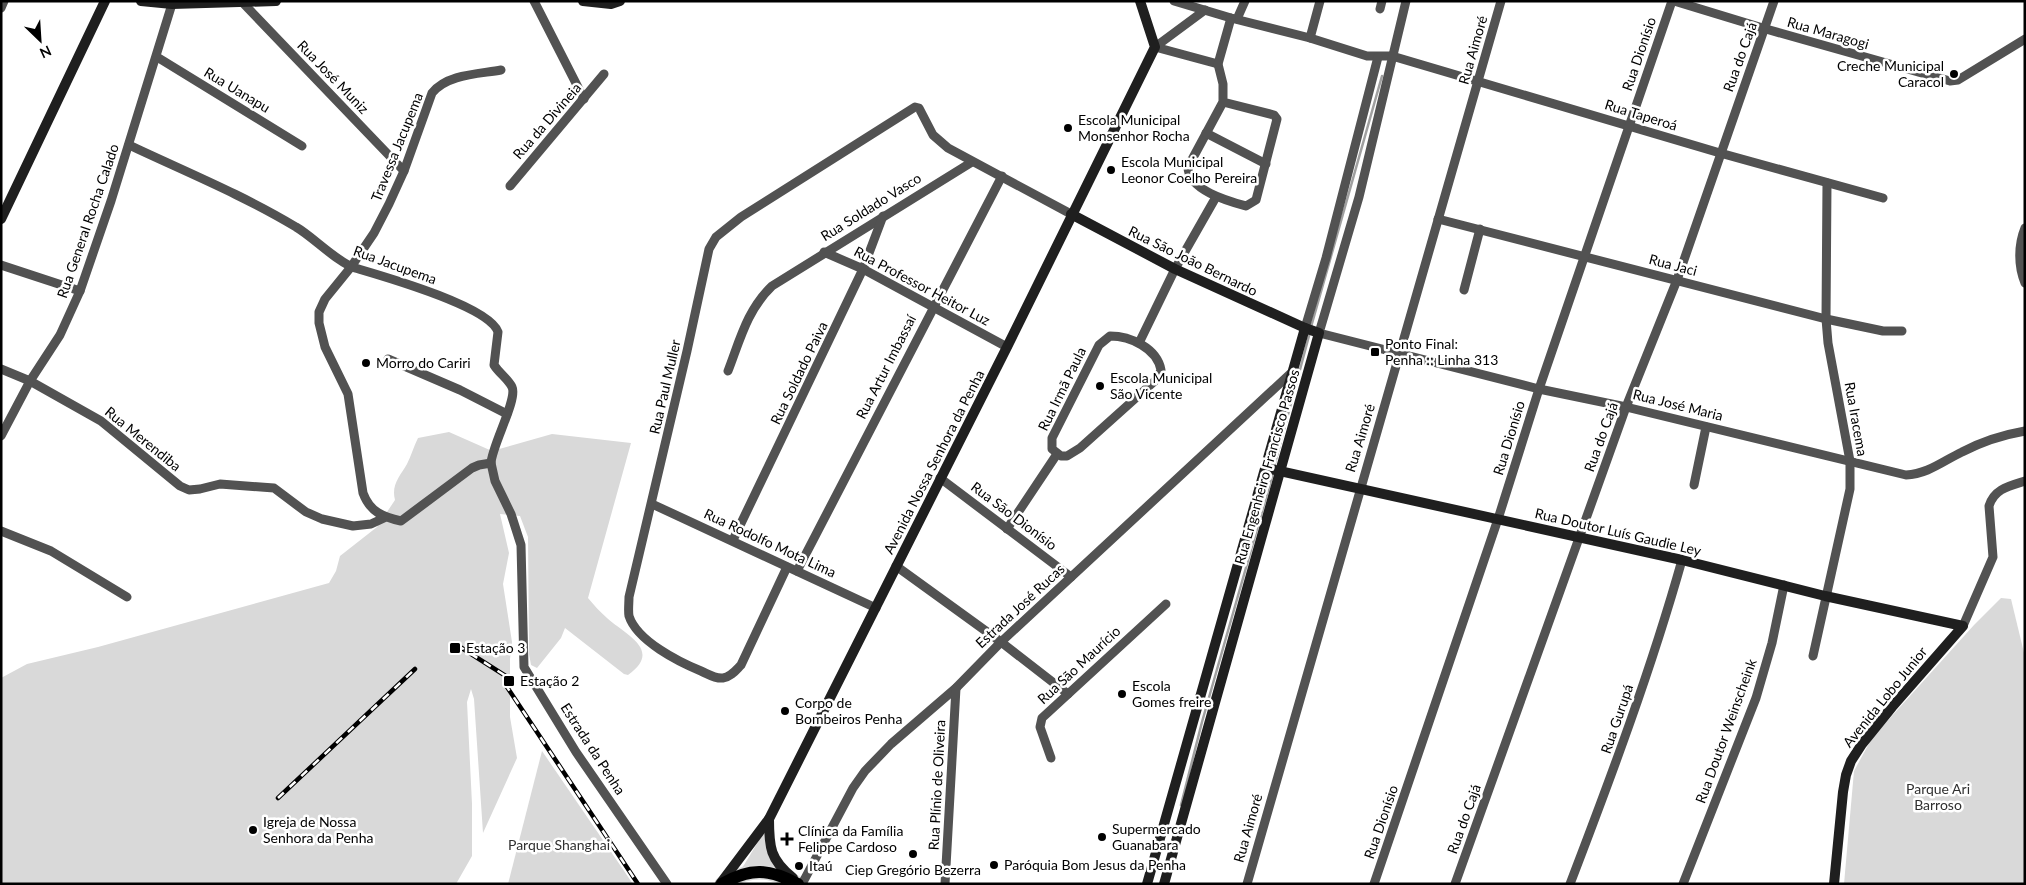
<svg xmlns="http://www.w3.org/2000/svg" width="2026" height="885" viewBox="0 0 2026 885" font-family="Lato,sans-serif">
<rect width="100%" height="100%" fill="#fff"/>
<g fill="#d9d9d9">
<path d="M 449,432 L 492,451 L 552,434 L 631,443 L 588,598 C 594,605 600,612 607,618 C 626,635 663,650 628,675 L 624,674 L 565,628 L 561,638 L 537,668 L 531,665 L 529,654 L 528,537 L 520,516 L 500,514 L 509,553 L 503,584 L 512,642 L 510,659 L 510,717 L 517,758 L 483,833 L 474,699 L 471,689 L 467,702 L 472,804 L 472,856 L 456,884 L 1,884 L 1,678 L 27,664 L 98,647 L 329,583 L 336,571 L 340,556 L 377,527 L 395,500 C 391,485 400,476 407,464 C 411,456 414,446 418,438 Z"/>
<path d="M 2001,598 L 2011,599 L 2025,657 L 2025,884 L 1844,884 L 1854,771 L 1872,738 L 1974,625 Z"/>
<path d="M 542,751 L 633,884 L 508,884 Z"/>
<path d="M 767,827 L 769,844 L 794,884 C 785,882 773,877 763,877 C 751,877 740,884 728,884 L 744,865 Z"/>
</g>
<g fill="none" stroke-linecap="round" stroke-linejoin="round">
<g stroke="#a0a0a0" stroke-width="2.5">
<path d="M 1311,327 L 1382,76"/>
<path d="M 1274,467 L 1310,332"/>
<path d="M 1181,805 L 1202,722 L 1273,473"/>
</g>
<defs>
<path id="primary" d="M 722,884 C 751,867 769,869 798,884"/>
</defs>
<use href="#primary" stroke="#dbdbdb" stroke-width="15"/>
<g stroke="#525252" stroke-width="9">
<path d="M 534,1 L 584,99"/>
<path d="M 1174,1 L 1231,18 L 1310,38 L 1367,56 L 1392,56 L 1720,153 L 1883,198"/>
<path d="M 1406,1 L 1359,197 L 1319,333 L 1539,389 L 1626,407 L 1906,475 C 1928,474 1943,461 1962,452 C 1983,441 2002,435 2025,431"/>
<path d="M 1674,1 L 1766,29 L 1950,81 L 1958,80 L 2025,39"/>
<path d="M 242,2 L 404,171"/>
<path d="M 1,8 L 4,1"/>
<path d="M 1380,9 L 1382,1"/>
<path d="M 1237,19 L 1245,1"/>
<path d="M 1310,38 L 1320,1"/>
<path d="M 1155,47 L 1218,64"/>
<path d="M 1155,47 L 1205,10"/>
<path d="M 157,57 L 302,146"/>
<path d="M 501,70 C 479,74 447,74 432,93 L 404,171 L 389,204 L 374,233 L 351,267 L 325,299 L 319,312 L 319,323 L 325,347 L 348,394 L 363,493 C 370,512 383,517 401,521 L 472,468 L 479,465 L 491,463 L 495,481 L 511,514 L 521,545 L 524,667 L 576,752 L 667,884"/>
<path d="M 1223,102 L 1274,115 L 1277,119 L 1256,200 L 1246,206 C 1228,201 1188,190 1188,167 L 1223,102 L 1223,84 L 1218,64 L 1231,18"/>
<path d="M 1206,133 L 1266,164"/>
<path d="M 129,145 C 184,171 243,195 296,227 C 312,236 338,263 355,268 C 382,276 489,306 498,332 L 494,365 C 499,373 508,379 512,387 C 518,399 492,445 491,463"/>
<path d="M 510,186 L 604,74"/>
<path d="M 1438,219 L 1826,319 L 1883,331 L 1902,331"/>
<path d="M 2025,228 C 2018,245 2018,266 2025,283"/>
<path d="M 824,252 L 863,269 L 1007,347"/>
<path d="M 1,265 L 80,291"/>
<path d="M 1464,290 L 1480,229"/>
<path d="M 1305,328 L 1326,258 L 1378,57"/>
<path d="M 1110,336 C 1130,336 1157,348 1161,370 L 1157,379 L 1080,448 L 1067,456 L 1061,456 L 1052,449 L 1052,438 L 1099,345 Z"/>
<path d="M 1139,343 L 1175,269 L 1216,197"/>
<path d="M 388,359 L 460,390 L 507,414"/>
<path d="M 1,369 L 30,381 L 101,421 L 180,486 L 189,490 L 200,489 L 220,484 L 274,488 L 306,512 L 322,519 L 353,526 L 371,524 L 384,518"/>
<path d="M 728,371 C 740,340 747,310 772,286 L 972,162"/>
<path d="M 1,436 L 30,381 L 60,335 L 80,291 L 111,201 L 172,4"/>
<path d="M 940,478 L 1071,577"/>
<path d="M 1694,485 L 1706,427"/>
<path d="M 652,504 L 876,608"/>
<path d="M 1007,529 L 1057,454"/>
<path d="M 1,531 L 51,551 L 127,597"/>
<path d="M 733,540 L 863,269 L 883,216"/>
<path d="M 896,566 L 1001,642 L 1068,694"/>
<path d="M 787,567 L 741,665 C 736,670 731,677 723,678 C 715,679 708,674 701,671 C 679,662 637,641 629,616 C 628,610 629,603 629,597 L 687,351 L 709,249 L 716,237 L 741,217 L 915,107 L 919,108 L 933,135 L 948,148 L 1071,214"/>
<path d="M 797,571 L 1002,176"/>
<path d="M 1963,626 L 1993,557 L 1989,506 C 1994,489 2009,486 2025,481"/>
<path d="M 1813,656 L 1850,489 L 1850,461 L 1828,343 L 1826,319 L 1827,183"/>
<path d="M 1051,758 L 1040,727 L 1042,718 L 1166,604"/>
<path d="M 802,884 L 853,788 L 865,771 L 891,744 L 956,688 L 1001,642 L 1290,374"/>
<path d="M 945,884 L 956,688"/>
<path d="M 1247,884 C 1330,589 1416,295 1501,1"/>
<path d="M 1374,884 L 1498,519 L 1539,389 L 1672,1"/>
<path d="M 1455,884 L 1626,407 L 1677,280 L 1774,1"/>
<path d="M 1570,884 C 1611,777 1651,670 1682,560"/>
<path d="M 1683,884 L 1756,698 L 1772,643 L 1784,585"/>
</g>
<g stroke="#1f1f1f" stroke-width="10">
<path d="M 141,1 L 172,4 L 276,1"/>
<path d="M 583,1 L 611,4 L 620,1"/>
<path d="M 1071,214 L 1175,269 L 1305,328 L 1319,333 L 1164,884"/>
<path d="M 1,219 L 105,1"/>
<path d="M 1266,468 L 1682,560 L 1825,596 L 1963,626 L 1892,707 L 1862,744 L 1851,761 L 1846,775 L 1843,792 L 1834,884"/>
<path d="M 793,878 C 770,860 769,847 769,819 L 1007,347 L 1155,47 L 1140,1"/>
<path d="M 720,884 L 769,819"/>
<path d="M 1147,884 L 1305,328"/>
</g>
<use href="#primary" stroke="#000" stroke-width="12"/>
<defs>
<g id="rail">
<path d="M 457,645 L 509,678"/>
<path d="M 505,684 L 638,884"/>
<path d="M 278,798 L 415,669"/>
</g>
</defs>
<use href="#rail" stroke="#000" stroke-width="4.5"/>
<use href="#rail" stroke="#fff" stroke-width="2.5" stroke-dasharray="8" stroke-linecap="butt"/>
</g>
<g fill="#000" stroke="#fff" stroke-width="2">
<circle cx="1954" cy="74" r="5"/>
<circle cx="1068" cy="128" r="5"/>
<circle cx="1111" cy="170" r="5"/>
<rect x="1370" y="347" width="10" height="10" rx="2.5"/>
<circle cx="366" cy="363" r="5"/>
<circle cx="1100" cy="386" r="5"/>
<rect x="449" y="642" width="12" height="12" rx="2.5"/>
<rect x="503" y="675" width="12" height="12" rx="2.5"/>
<circle cx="1122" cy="694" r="5"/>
<circle cx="785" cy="711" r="5"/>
<circle cx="253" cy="830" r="5"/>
<circle cx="1102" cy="837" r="5"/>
<path d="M784.5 831.5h5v5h5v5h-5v5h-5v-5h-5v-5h5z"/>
<circle cx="913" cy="854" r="5"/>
<circle cx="994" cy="865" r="5"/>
<circle cx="799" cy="866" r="5"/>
</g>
<g text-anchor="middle" stroke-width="5" stroke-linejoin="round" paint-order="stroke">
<g font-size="14" fill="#000" stroke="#fff">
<text transform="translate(1828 33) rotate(16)" y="5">Rua Maragogi</text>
<text transform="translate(1473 50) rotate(-74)" y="5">Rua Aimoré</text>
<text transform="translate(1639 54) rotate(-71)" y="5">Rua Dionísio</text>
<text transform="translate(1740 57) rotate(-70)" y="5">Rua do Cajá</text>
<text transform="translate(333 77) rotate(46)" y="5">Rua José Muniz</text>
<text transform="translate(237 90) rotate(31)" y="5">Rua Uanapu</text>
<text transform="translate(1641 115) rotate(17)" y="5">Rua Taperoá</text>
<text transform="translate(547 121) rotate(-49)" y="5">Rua da Divineia</text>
<text transform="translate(397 147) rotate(-68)" y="5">Travessa Jacupema</text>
<text transform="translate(871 207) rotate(-32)" y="5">Rua Soldado Vasco</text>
<text transform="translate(88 221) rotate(-71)" y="5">Rua General Rocha Calado</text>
<text transform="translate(1193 261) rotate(26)" y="5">Rua São João Bernardo</text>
<text transform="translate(395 265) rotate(20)" y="5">Rua Jacupema</text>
<text transform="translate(1673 265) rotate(15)" y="5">Rua Jaci</text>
<text transform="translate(922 286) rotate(28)" y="5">Rua Professor Heitor Luz</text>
<text transform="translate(886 367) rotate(-63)" y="5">Rua Artur Imbassaí</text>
<text transform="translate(799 373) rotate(-64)" y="5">Rua Soldado Paiva</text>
<text transform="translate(665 387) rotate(-77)" y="5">Rua Paul Muller</text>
<text transform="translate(1062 389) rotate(-64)" y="5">Rua Irmã Paula</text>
<text transform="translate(1678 405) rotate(14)" y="5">Rua José Maria</text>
<text transform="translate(1856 419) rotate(80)" y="5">Rua Iracema</text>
<text transform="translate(1601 437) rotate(-70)" y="5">Rua do Cajá</text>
<text transform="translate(1360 438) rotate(-73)" y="5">Rua Aimoré</text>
<text transform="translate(1509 438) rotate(-73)" y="5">Rua Dionísio</text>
<text transform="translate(143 439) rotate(39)" y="5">Rua Merendiba</text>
<text transform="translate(934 462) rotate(-63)" y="5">Avenida Nossa Senhora da Penha</text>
<text transform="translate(1267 467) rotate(-74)" y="5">Rua Engenheiro Francisco Passos</text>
<text transform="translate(1014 516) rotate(37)" y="5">Rua São Dionísio</text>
<text transform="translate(1618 532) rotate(13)" y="5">Rua Doutor Luís Gaudie Ley</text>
<text transform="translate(770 543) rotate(25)" y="5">Rua Rodolfo Mota Lima</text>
<text transform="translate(1020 606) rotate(-43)" y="5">Estrada José Rucas</text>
<text transform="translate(1079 665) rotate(-43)" y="5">Rua São Maurício</text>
<text transform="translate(1885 697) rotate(-51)" y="5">Avenida Lobo Junior</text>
<text transform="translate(1617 719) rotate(-71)" y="5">Rua Gurupá</text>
<text transform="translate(1726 731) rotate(-70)" y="5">Rua Doutor Weinscheink</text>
<text transform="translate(593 749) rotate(57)" y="5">Estrada da Penha</text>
<text transform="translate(937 785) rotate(-87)" y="5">Rua Plínio de Oliveira</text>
<text transform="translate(1464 819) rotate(-70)" y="5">Rua do Cajá</text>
<text transform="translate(1381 822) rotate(-71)" y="5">Rua Dionísio</text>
<text transform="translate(1248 828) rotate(-74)" y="5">Rua Aimoré</text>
</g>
<g font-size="14" fill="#000" stroke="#fff" text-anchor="start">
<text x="1944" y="71" text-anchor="end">Creche Municipal<tspan x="1944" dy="16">Caracol</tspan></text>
<text x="1078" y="125">Escola Municipal<tspan x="1078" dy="16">Monsenhor Rocha</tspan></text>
<text x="1121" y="167">Escola Municipal<tspan x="1121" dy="16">Leonor Coelho Pereira</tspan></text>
<text x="1385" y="349">Ponto Final:<tspan x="1385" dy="16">Penha :: Linha 313</tspan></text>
<text x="376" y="368">Morro do Cariri</text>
<text x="1110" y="383">Escola Municipal<tspan x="1110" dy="16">São Vicente</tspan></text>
<text x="466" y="653">Estação 3</text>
<text x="520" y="686">Estação 2</text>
<text x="1132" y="691">Escola<tspan x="1132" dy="16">Gomes freire</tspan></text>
<text x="795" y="708">Corpo de<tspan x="795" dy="16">Bombeiros Penha</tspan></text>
<text x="263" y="827">Igreja de Nossa<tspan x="263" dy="16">Senhora da Penha</tspan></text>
<text x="1112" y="834">Supermercado<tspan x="1112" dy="16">Guanabara</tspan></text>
<text x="798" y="836">Clínica da Família<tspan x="798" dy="16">Felippe Cardoso</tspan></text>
<text x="1004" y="870">Paróquia Bom Jesus da Penha</text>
<text x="809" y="871">Itaú</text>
<text x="913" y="875" text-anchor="middle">Ciep Gregório Bezerra</text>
</g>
<g font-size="14" fill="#303030" stroke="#fff">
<text x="1938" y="794">Parque Ari<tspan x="1938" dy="16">Barroso</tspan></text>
<text x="559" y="850">Parque Shanghai</text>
</g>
</g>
<rect width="2026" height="885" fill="none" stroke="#000000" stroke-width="5"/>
<g transform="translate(40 40) rotate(155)" stroke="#ffffff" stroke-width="4" paint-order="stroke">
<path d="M0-4L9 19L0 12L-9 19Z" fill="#000000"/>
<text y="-8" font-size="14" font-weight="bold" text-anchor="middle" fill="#000000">N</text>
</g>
</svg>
